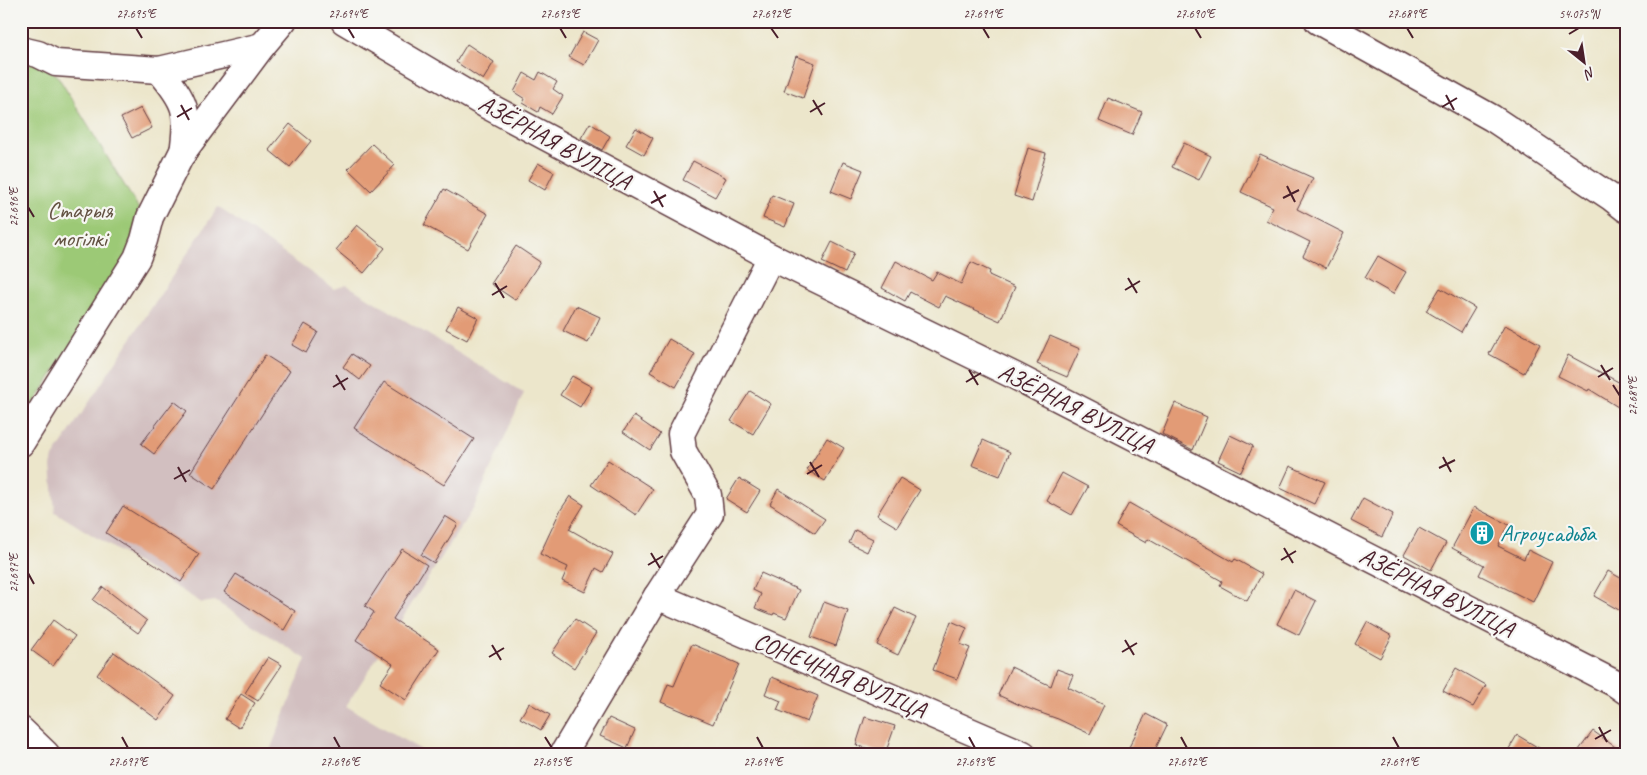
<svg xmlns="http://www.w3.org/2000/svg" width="1647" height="775" viewBox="0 0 1647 775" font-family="Caveat,sans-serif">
<rect width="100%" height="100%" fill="#f6f6f2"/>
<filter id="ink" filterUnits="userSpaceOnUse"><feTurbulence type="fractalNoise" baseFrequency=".02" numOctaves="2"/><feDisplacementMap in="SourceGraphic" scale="10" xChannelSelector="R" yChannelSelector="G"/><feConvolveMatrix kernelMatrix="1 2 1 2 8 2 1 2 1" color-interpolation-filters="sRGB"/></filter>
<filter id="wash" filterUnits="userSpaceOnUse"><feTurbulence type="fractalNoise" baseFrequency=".0096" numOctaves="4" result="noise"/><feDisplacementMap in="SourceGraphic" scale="20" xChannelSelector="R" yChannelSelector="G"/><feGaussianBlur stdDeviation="1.12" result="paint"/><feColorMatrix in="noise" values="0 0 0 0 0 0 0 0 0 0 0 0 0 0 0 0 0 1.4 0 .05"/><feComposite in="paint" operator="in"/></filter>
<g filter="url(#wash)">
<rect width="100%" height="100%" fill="#ece6cb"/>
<path fill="#d2bfc0" d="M 218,207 L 334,289 L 347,285 L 524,393 L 475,505 L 346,706 L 428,754 L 269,753 L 306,659 L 215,601 L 202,603 L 55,512 L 51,466 L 53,457 Z"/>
<path fill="#9cc976" stroke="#737450" d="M 21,54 L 57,75 L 139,209 L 138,240 L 21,424 Z"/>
<g id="blocks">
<g fill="#e29b76">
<path d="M 583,32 L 598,40 L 584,65 L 569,57 Z"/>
<path d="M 467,44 L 494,62 L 483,80 L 456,62 Z"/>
<path d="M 796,56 L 815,63 L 803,98 L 784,91 Z"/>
<path d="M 540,72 L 557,82 L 553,89 L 563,96 L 552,114 L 540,107 L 538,112 L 523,103 L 525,99 L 514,92 L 524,73 L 536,80 Z"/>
<path d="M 1108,98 L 1142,112 L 1132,135 L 1099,121 Z"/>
<path d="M 141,108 L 152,128 L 132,138 L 121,118 Z"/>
<path d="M 590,123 L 610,136 L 602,150 L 581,138 Z"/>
<path d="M 290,124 L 311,141 L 290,167 L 269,150 Z"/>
<path d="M 636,128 L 653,138 L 644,155 L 626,145 Z"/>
<path d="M 1184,143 L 1211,156 L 1199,180 L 1172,167 Z"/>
<path d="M 372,144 L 395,165 L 371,191 L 348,169 Z"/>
<path d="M 1028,148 L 1046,153 L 1032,202 L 1014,196 Z"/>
<path d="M 1260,154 L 1313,178 L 1297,209 L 1344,233 L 1326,268 L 1303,256 L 1310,242 L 1266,220 L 1273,207 L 1241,192 Z"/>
<path d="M 693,161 L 726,178 L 715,197 L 683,180 Z"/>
<path d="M 843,162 L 863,170 L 851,199 L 831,191 Z"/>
<path d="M 538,163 L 554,172 L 545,190 L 528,180 Z"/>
<path d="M 444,189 L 488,214 L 468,249 L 424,225 Z"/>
<path d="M 772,195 L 794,204 L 785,227 L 763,218 Z"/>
<path d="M 357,225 L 385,248 L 364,273 L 336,250 Z"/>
<path d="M 832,242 L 854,253 L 845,273 L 822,262 Z"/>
<path d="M 516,246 L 540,262 L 515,300 L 491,284 Z"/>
<path d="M 1378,256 L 1406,272 L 1393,294 L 1365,278 Z"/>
<path d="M 896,261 L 932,280 L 937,272 L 961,284 L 971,262 L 990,271 L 989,275 L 1015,287 L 1000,321 L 945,296 L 939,307 L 910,292 L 905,301 L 882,288 Z"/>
<path d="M 1440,288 L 1475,308 L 1461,332 L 1426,311 Z"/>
<path d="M 576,306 L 600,317 L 588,343 L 563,331 Z"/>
<path d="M 458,307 L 478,318 L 467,340 L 446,329 Z"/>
<path d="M 305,324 L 318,332 L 306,353 L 292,345 Z"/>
<path d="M 1505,325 L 1540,344 L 1524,373 L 1489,354 Z"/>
<path d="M 1050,336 L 1080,349 L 1067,377 L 1037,364 Z"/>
<path d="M 669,339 L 695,354 L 676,387 L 650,372 Z"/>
<path d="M 352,354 L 370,366 L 360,380 L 343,367 Z"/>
<path d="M 265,355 L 290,371 L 214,489 L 190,473 Z"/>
<path d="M 1568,355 L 1626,386 L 1626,412 L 1589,389 L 1588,391 L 1558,376 Z"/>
<path d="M 572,376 L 592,387 L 580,407 L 560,395 Z"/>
<path d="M 384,382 L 474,439 L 444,485 L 354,428 Z"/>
<path d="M 750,391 L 771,404 L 753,434 L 731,421 Z"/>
<path d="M 174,401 L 187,411 L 154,454 L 141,444 Z"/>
<path d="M 1175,403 L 1207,417 L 1193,450 L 1162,434 Z"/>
<path d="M 634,416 L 660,434 L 650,450 L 623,432 Z"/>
<path d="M 1230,435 L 1253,446 L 1241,472 L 1218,461 Z"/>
<path d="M 827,438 L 844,448 L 825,481 L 807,470 Z"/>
<path d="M 983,440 L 1010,452 L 1000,476 L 972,465 Z"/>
<path d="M 608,460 L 653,489 L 636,515 L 591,485 Z"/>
<path d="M 1290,466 L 1325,482 L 1314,504 L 1280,488 Z"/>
<path d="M 1062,473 L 1088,487 L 1072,515 L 1047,501 Z"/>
<path d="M 739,478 L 760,491 L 747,512 L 726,499 Z"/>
<path d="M 900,478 L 920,490 L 897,527 L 877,515 Z"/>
<path d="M 778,489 L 825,519 L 815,533 L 770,504 Z"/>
<path d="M 570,496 L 584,505 L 569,529 L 613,554 L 603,572 L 596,568 L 585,592 L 562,581 L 568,567 L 540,554 L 560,511 Z"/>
<path d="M 1363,498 L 1393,514 L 1382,537 L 1351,521 Z"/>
<path d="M 1129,503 L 1233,562 L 1235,559 L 1262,574 L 1247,601 L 1220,586 L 1222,581 L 1148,539 L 1146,543 L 1116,526 Z"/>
<path d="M 123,506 L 199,554 L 181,582 L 106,533 Z"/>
<path d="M 1474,507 L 1509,525 L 1498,546 L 1524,559 L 1528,550 L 1552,562 L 1533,602 L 1479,575 L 1484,565 L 1452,548 Z"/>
<path d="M 445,516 L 458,524 L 434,563 L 421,555 Z"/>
<path d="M 1419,528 L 1446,543 L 1431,570 L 1404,555 Z"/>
<path d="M 855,530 L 873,539 L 867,552 L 849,543 Z"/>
<path d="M 402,549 L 427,565 L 393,619 L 439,649 L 406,700 L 380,683 L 393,664 L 356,640 L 374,612 L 365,606 Z"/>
<path d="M 1608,571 L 1626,581 L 1626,614 L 1594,596 Z"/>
<path d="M 761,573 L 799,590 L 786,618 L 774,613 L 773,615 L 755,608 L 761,594 L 753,590 Z"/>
<path d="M 236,574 L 295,611 L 284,630 L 224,592 Z"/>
<path d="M 103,587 L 147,621 L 138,633 L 93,600 Z"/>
<path d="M 1294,590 L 1316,601 L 1299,635 L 1277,624 Z"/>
<path d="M 824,602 L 848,611 L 836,646 L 811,637 Z"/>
<path d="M 895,608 L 916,618 L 898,655 L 877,645 Z"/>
<path d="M 575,619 L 596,633 L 574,668 L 552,653 Z"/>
<path d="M 53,620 L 75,636 L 53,666 L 31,650 Z"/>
<path d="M 951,621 L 967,628 L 960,644 L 970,648 L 957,679 L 933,670 Z"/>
<path d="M 1367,622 L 1392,636 L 1380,658 L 1355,644 Z"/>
<path d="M 692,644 L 739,664 L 713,724 L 661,702 L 668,684 L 674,686 Z"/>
<path d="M 114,652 L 175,696 L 158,720 L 97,675 Z"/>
<path d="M 268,657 L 282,665 L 258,701 L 245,693 Z"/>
<path d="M 1011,667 L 1051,686 L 1057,669 L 1073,675 L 1068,687 L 1104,705 L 1090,734 L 1058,719 L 1024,707 L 998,695 Z"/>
<path d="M 1456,668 L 1486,685 L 1473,707 L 1443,691 Z"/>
<path d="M 772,677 L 818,696 L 807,722 L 777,710 L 781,701 L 765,694 Z"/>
<path d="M 241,694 L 255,703 L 239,728 L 225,719 Z"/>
<path d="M 529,703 L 550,715 L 541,730 L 520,718 Z"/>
<path d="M 1146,714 L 1167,725 L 1153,754 L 1138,754 L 1128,749 Z"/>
<path d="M 865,717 L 895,726 L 885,754 L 856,745 Z"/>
<path d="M 609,718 L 635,730 L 627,748 L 600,736 Z"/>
<path d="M 1593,731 L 1625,754 L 1576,754 Z"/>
<path d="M 1517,735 L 1549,754 L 1506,754 Z"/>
</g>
</g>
</g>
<g filter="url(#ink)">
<use href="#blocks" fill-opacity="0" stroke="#623d43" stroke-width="1"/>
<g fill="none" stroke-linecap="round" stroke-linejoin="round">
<defs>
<g id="minor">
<path d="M 344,21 L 488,106 L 771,257 L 1015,376 L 1616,684 L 1626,691"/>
<path d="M 1318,21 L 1492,118 L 1612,198 L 1626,209"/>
<path d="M 21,50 L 38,54 L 56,63 L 159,70 L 262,46"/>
<path d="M 159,70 C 187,103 189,111 183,153"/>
<path d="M 21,443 L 137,258 L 144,240 L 150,217 L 182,153 L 262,46 L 283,21"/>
<path d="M 657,596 L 1023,754"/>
<path d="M 21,730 L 46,754"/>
<path d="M 563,754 L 657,596 L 710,514 L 708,495 L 683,451 L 681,434 L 771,257"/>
</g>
</defs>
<use href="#minor" stroke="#623d43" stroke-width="29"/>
<use href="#minor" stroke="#fff" stroke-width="26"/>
</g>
</g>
<path fill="none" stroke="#4a1f2b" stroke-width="2" d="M 136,28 L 142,38M 348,28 L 354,38M 560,28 L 566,38M 771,28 L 778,38M 983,28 L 989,38M 1195,28 L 1201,38M 1407,28 L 1413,38M 1569,34 L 1579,28M 1446,95 L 1454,110M 813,100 L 822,115M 181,105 L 189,120M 1442,107 L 1457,98M 810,112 L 825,103M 177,117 L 192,108M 1287,186 L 1295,202M 654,191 L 663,207M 1283,198 L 1299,190M 651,203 L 666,195M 28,207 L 34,217M 1128,278 L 1137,293M 495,283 L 504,298M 1125,290 L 1140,281M 492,295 L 507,286M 1601,365 L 1610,380M 969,370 L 978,385M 336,375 L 345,390M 1598,377 L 1613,368M 966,382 L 981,373M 1613,385 L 1620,396M 333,387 L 348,378M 1443,457 L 1451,472M 810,462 L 819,477M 178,467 L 186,482M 1439,468 L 1455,460M 807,474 L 822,465M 174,479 L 190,470M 1284,548 L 1293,563M 651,553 L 660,568M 1281,560 L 1296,551M 648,565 L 663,556M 28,573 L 34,584M 1125,640 L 1134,655M 492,645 L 501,660M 1122,652 L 1137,643M 489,657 L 504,648M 1599,727 L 1607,742M 122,737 L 128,748M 334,737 L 340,748M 545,737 L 552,748M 757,737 L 763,748M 969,737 L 975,748M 1181,737 L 1187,748M 1393,737 L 1399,748M 1595,739 L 1611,730"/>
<defs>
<symbol id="building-disc" viewBox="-11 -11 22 22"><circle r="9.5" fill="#0f9aa8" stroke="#f6f6f2"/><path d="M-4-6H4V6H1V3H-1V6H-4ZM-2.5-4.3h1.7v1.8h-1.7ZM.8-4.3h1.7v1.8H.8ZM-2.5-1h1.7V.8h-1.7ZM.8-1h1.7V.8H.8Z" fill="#fff"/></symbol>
</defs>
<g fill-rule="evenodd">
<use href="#building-disc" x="1468" y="519" width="28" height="28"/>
</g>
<g text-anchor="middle" stroke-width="4.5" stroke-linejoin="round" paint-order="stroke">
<g font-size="24" fill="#4a1f2b" stroke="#f6f6f2">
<text transform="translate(555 142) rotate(29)" y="8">АЗЁРНАЯ ВУЛІЦА</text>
<text transform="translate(1076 408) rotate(27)" y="8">АЗЁРНАЯ ВУЛІЦА</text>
<text transform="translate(1437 592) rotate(27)" y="8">АЗЁРНАЯ ВУЛІЦА</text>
<text transform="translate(840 675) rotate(23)" y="8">СОНЕЧНАЯ ВУЛІЦА</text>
</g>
<g font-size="24" fill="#635242" stroke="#f6f6f2">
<text x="80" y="218">Старыя<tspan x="80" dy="28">могілкі</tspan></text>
</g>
<g font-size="24" fill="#0d838f" stroke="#f6f6f2" text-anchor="start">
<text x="1500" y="541">Агроусадьба</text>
</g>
</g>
<rect width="1647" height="775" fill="none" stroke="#f6f6f2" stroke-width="55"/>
<g transform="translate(1584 62) rotate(150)" stroke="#f6f6f2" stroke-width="4" paint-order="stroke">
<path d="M0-4L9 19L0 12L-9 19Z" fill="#4a1f2b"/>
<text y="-8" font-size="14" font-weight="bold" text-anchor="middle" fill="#4a1f2b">N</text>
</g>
<rect x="28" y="28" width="1592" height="720" fill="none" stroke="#4a1f2b" stroke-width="2"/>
<g font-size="12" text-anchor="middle" fill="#4a1f2b">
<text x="136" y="18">27.695°E</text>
<text x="348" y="18">27.694°E</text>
<text x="560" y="18">27.693°E</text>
<text x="771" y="18">27.692°E</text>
<text x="983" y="18">27.691°E</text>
<text x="1195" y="18">27.690°E</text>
<text x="1407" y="18">27.689°E</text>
<text x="1579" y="18">54.075°N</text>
<text transform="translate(14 207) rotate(-90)" y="4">27.696°E</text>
<text transform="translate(1633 396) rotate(-90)" y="4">27.689°E</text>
<text transform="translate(14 573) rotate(-90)" y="4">27.697°E</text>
<text x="128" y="766">27.697°E</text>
<text x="340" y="766">27.696°E</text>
<text x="552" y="766">27.695°E</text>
<text x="763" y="766">27.694°E</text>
<text x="975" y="766">27.693°E</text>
<text x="1187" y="766">27.692°E</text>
<text x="1399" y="766">27.691°E</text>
</g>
</svg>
